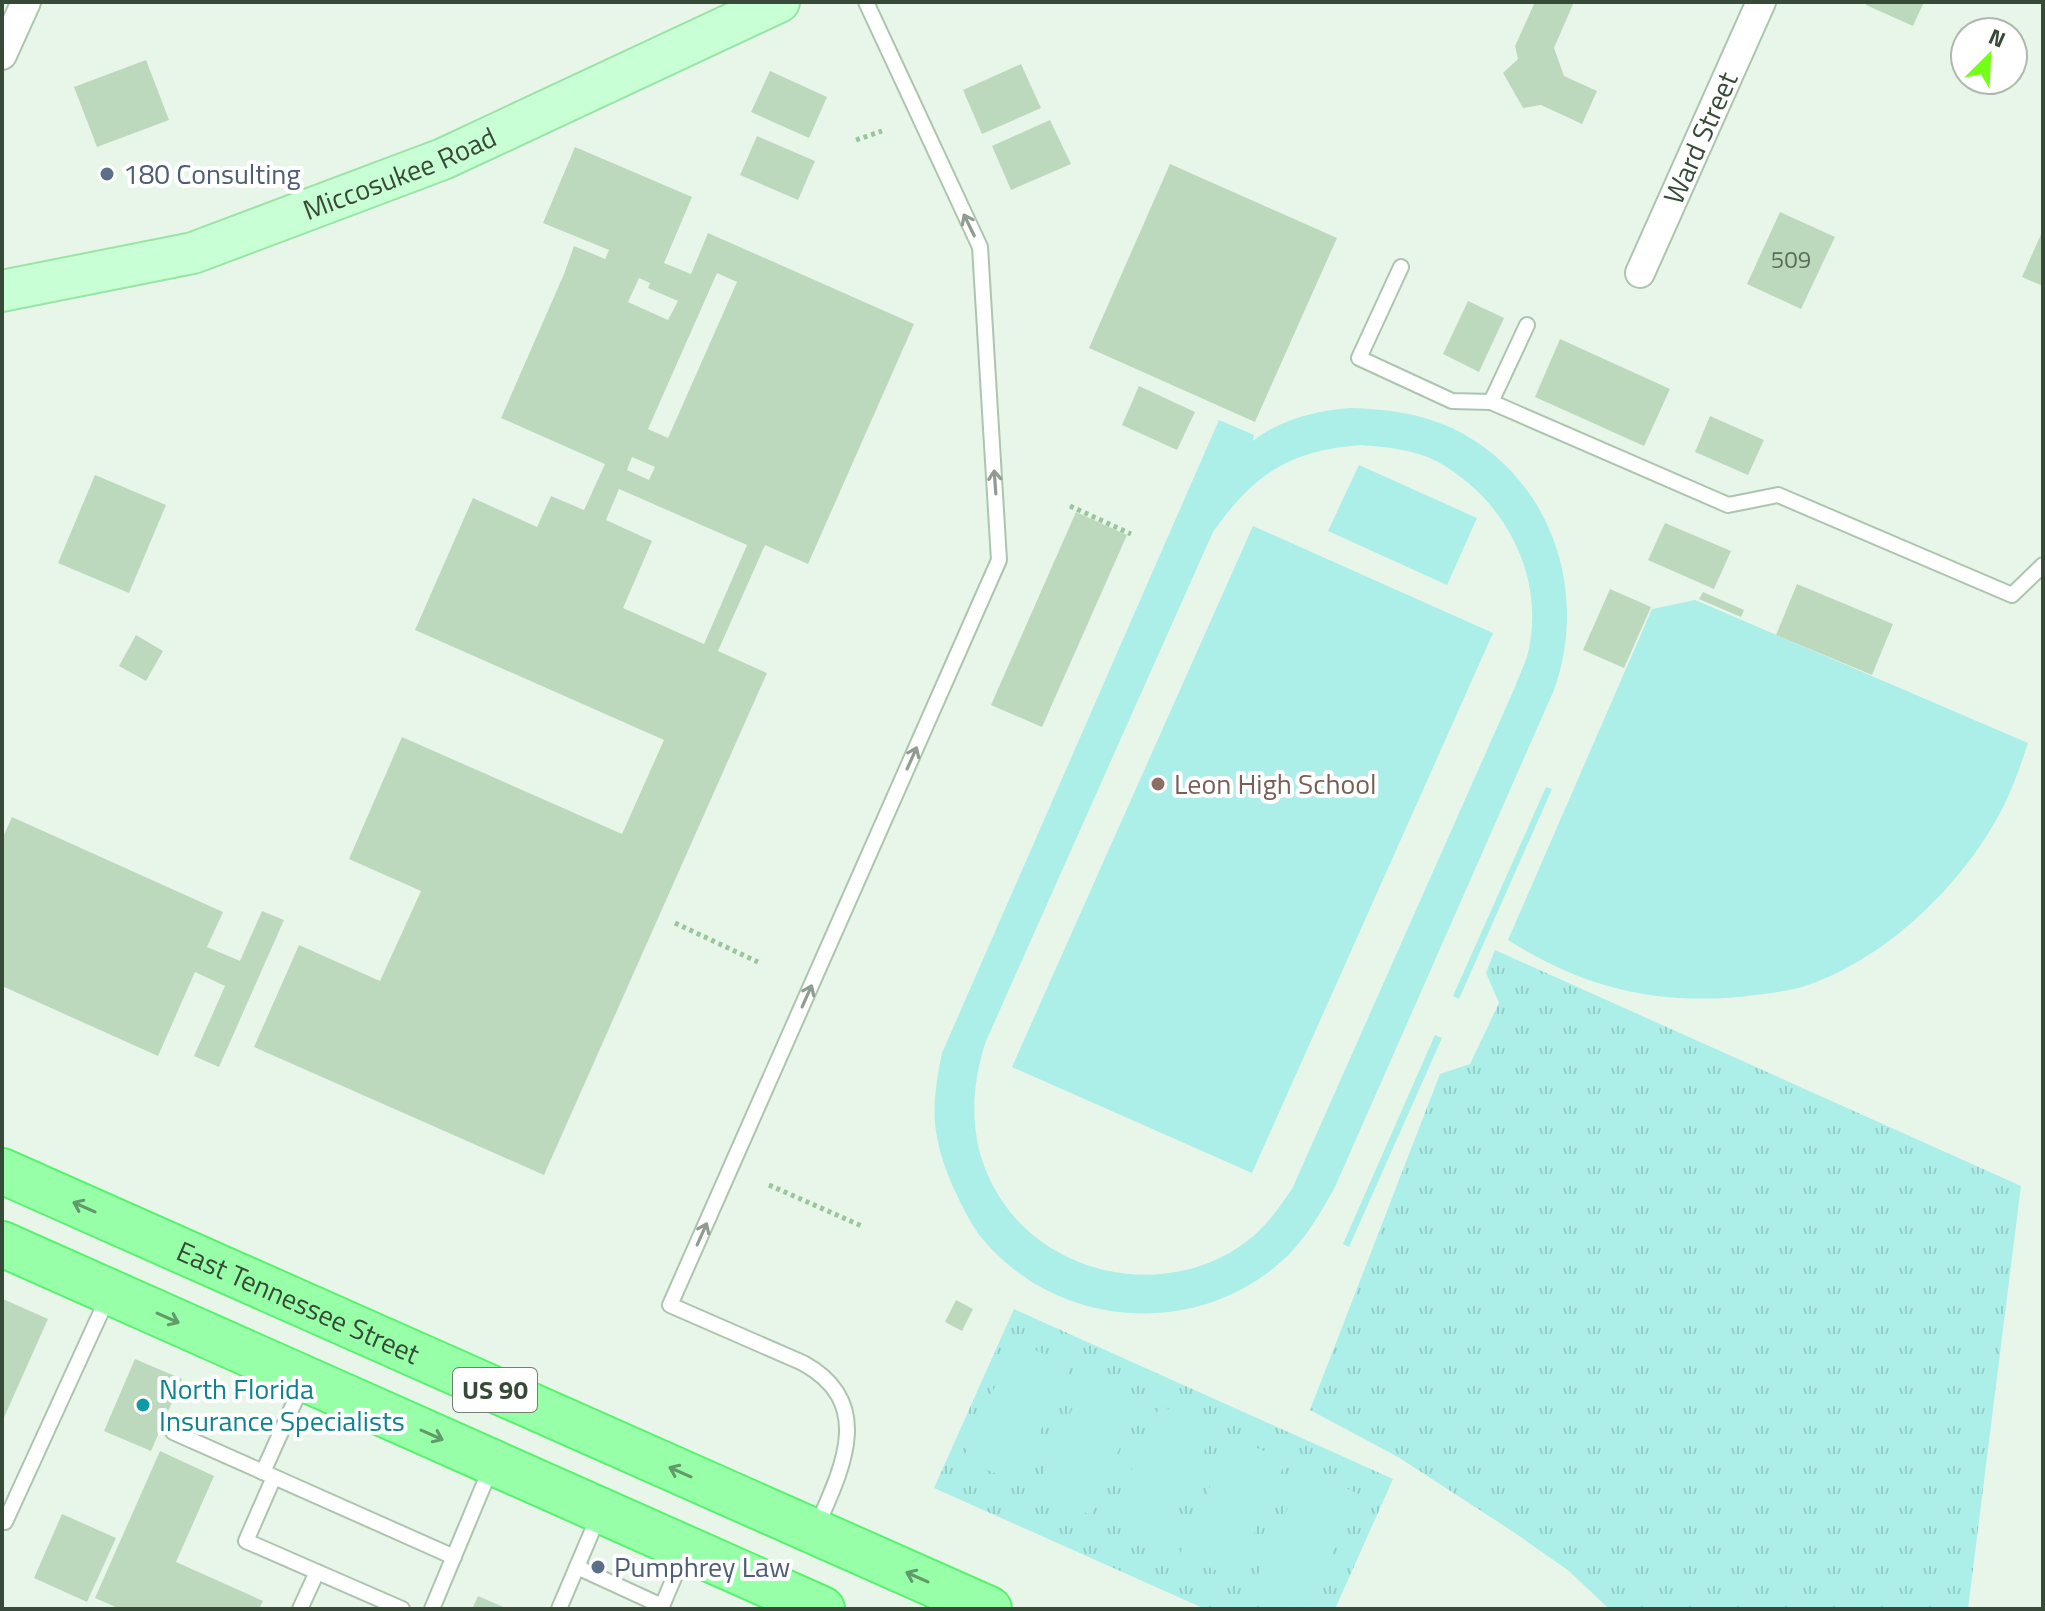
<svg xmlns="http://www.w3.org/2000/svg" width="2045" height="1611" viewBox="0 0 2045 1611" font-family="'Titillium Web',sans-serif">
<defs>
<pattern id="grass-tufts" width="24" height="20" patternUnits="userSpaceOnUse" patternTransform="scale(2)"><rect width="24" height="20" fill="#aceee8"/><path d="M3 7l-1-3M5 7V3M7 7l1-3M15 17l-1-3M17 17v-4M19 17l1-3" fill="none" stroke="#95cec8"/></pattern>
</defs>
<rect width="100%" height="100%" fill="#e8f6ea"/>
<g fill="url(#grass-tufts)">
<path d="M 1495,950 L 2021,1186 L 1968,1609 L 1612,1609 L 1607,1607 L 1569,1571 L 1512,1531 L 1398,1457 L 1310,1410 L 1440,1074 L 1470,1064 L 1499,1003 L 1486,973 Z"/>
<path d="M 1014,1309 L 1393,1479 L 1335,1609 L 1205,1609 L 934,1488 Z"/>
</g>
<g fill="#aceee8" fill-rule="evenodd">
<path d="M 1350,408 C 1385,409 1419,413 1452,428 C 1550,475 1590,590 1554,690 L 1335,1187 C 1320,1214 1305,1240 1282,1261 C 1196,1338 1061,1329 985,1242 C 972,1227 963,1208 954,1189 C 946,1171 939,1152 936,1131 C 932,1104 937,1079 942,1053 L 1219,420 L 1254,435 L 1253,441 C 1281,419 1315,411 1350,408 ZM 1360,445 C 1386,447 1414,449 1438,462 C 1505,499 1546,577 1528,653 C 1525,664 1519,676 1515,687 L 1293,1187 C 1280,1207 1266,1227 1246,1242 C 1164,1303 1039,1276 992,1184 C 969,1139 970,1089 986,1041 L 1213,532 C 1254,474 1289,451 1360,445 Z"/>
<path d="M 1359,465 L 1477,518 L 1447,585 L 1328,531 Z"/>
<path d="M 1253,526 L 1493,633 L 1252,1173 L 1012,1067 Z"/>
<path d="M 1695,600 L 2028,743 C 2019,770 2010,797 1995,822 C 1956,890 1886,957 1811,984 C 1789,992 1763,994 1739,997 C 1651,1004 1583,987 1508,940 L 1652,609 Z"/>
<path d="M 1546,787 L 1552,789 L 1459,999 L 1453,996 Z"/>
<path d="M 1435,1035 L 1442,1038 L 1349,1247 L 1343,1244 Z"/>
<path d="M 1015,1341 L 1070,1366 L 1017,1483 L 963,1459 Z"/>
<path d="M 1088,1374 L 1142,1398 L 1090,1515 L 1035,1491 Z"/>
<path d="M 1160,1405 L 1214,1429 L 1162,1547 L 1108,1523 Z"/>
<path d="M 1232,1437 L 1286,1461 L 1234,1579 L 1180,1554 Z"/>
<path d="M 1305,1470 L 1359,1494 L 1308,1609 L 1302,1609 L 1252,1587 Z"/>
</g>
<g fill="#bcd9be" fill-rule="evenodd">
<path d="M 1535,2 L 1574,2 L 1554,48 L 1564,76 L 1597,91 L 1582,124 L 1541,105 L 1523,108 L 1503,73 L 1518,59 L 1515,46 Z"/>
<path d="M 1868,2 L 1924,2 L 1913,26 L 1866,5 Z"/>
<path d="M 146,60 L 169,120 L 97,147 L 74,87 Z"/>
<path d="M 1021,64 L 1041,108 L 982,134 L 963,90 Z"/>
<path d="M 770,71 L 827,97 L 809,138 L 751,112 Z"/>
<path d="M 1050,120 L 1071,164 L 1011,190 L 992,146 Z"/>
<path d="M 757,136 L 815,161 L 798,200 L 740,175 Z"/>
<path d="M 575,147 L 692,197 L 664,263 L 691,274 L 708,233 L 914,324 L 808,564 L 765,545 L 718,651 L 767,673 L 544,1175 L 254,1047 L 299,945 L 380,981 L 421,891 L 349,859 L 402,737 L 622,834 L 664,740 L 415,630 L 473,498 L 537,527 L 551,496 L 584,510 L 605,464 L 501,418 L 564,274 L 574,246 L 605,259 L 609,250 L 543,223 ZM 717,273 L 737,282 L 668,438 L 648,429 ZM 639,278 L 650,283 L 648,288 L 678,301 L 668,320 L 628,302 ZM 632,457 L 655,467 L 649,480 L 627,470 ZM 619,489 L 747,545 L 704,644 L 623,608 L 652,541 L 606,520 Z"/>
<path d="M 1170,164 L 1337,238 L 1255,422 L 1089,348 Z"/>
<path d="M 1780,212 L 1835,237 L 1801,309 L 1747,284 Z"/>
<path d="M 2043,230 L 2043,286 L 2022,277 Z"/>
<path d="M 1468,301 L 1504,318 L 1479,372 L 1443,354 Z"/>
<path d="M 1560,339 L 1670,389 L 1644,446 L 1535,397 Z"/>
<path d="M 1139,386 L 1195,412 L 1177,450 L 1122,425 Z"/>
<path d="M 1710,416 L 1764,440 L 1748,475 L 1695,452 Z"/>
<path d="M 95,475 L 166,505 L 129,593 L 58,563 Z"/>
<path d="M 1076,512 L 1127,535 L 1042,727 L 991,705 Z"/>
<path d="M 1665,523 L 1731,551 L 1714,589 L 1648,560 Z"/>
<path d="M 1797,584 L 1893,624 L 1872,675 L 1776,635 Z"/>
<path d="M 1610,589 L 1651,607 L 1624,668 L 1583,650 Z"/>
<path d="M 1703,592 L 1744,610 L 1741,617 L 1699,599 Z"/>
<path d="M 136,635 L 163,651 L 146,681 L 119,666 Z"/>
<path d="M 12,817 L 223,912 L 207,947 L 240,961 L 262,911 L 284,920 L 219,1067 L 194,1056 L 225,986 L 195,972 L 158,1056 L 2,986 L 2,839 Z"/>
<path d="M 3,1299 L 48,1319 L 2,1422 L 2,1302 Z"/>
<path d="M 956,1300 L 973,1309 L 962,1331 L 945,1322 Z"/>
<path d="M 135,1359 L 182,1379 L 151,1451 L 104,1431 Z"/>
<path d="M 160,1451 L 214,1476 L 176,1562 L 263,1601 L 259,1609 L 120,1609 L 95,1598 Z"/>
<path d="M 62,1514 L 116,1538 L 87,1602 L 34,1578 Z"/>
<path d="M 478,1596 L 508,1609 L 472,1609 Z"/>
</g>
<g fill="none" stroke-linecap="round" stroke-linejoin="round">
<defs>
<g id="lane">
<path d="M 1401,267 L 1359,358 L 1452,401 L 1491,402 L 1728,505 L 1778,495 L 2012,595 L 2043,565"/>
<path d="M 1491,402 L 1527,325"/>
<path d="M 173,1432 L 454,1557"/>
<path d="M 263,1472 L 303,1383"/>
<path d="M 274,1477 L 246,1541 L 402,1609"/>
<path d="M 5,1522 L 108,1297"/>
<path d="M 816,1528 C 842,1469 876,1403 803,1363 L 670,1305 L 999,560 L 980,247 L 866,2"/>
<path d="M 577,1567 L 662,1606 L 685,1552"/>
<path d="M 300,1609 L 317,1572"/>
<path d="M 432,1609 L 492,1465"/>
<path d="M 559,1609 L 599,1515"/>
</g>
<g id="street">
<path d="M 2,55 L 26,2"/>
<path id="s1" d="M 1640,273 L 1761,2"/>
</g>
<g id="secondary">
<path id="s2" d="M 2,291 L 193,253 L 443,159 L 779,2"/>
</g>
<g id="primary">
<path id="s3" d="M 2,1171 L 989,1609"/>
<path d="M 2,1244 L 822,1609"/>
</g>
</defs>
<use href="#lane" stroke="#acc5af" stroke-width="18"/>
<use href="#street" stroke="#acc5af" stroke-width="32"/>
<use href="#secondary" stroke="#99e4a7" stroke-width="44"/>
<use href="#primary" stroke="#5af171" stroke-width="48"/>
<g stroke="#99c69d" stroke-width="5" stroke-dasharray="4 4" stroke-linecap="butt">
<path d="M 856,140 L 882,131"/>
<path d="M 1070,506 L 1131,534"/>
<path d="M 675,923 L 758,962"/>
<path d="M 769,1185 L 864,1227"/>
</g>
<use href="#lane" stroke="#fff" stroke-width="14"/>
<use href="#street" stroke="#fff" stroke-width="28"/>
<use href="#secondary" stroke="#c9ffd4" stroke-width="40"/>
<use href="#primary" stroke="#98ffa9" stroke-width="44"/>
</g>
<defs><path id="oneway-shaft" d="M-6 0H5M1.5-3L5.5 0L1.5 3" fill="none" stroke-width="1.6" stroke-linecap="round" stroke-linejoin="round" transform="scale(2)"/></defs>
<g stroke="#909b91">
<use href="#oneway-shaft" transform="translate(969 225) rotate(-116)"/>
<use href="#oneway-shaft" transform="translate(995 482) rotate(-94)"/>
<use href="#oneway-shaft" transform="translate(912 758) rotate(-66)"/>
<use href="#oneway-shaft" transform="translate(807 996) rotate(-66)"/>
<use href="#oneway-shaft" transform="translate(702 1234) rotate(-66)"/>
</g>
<g stroke="#629b6a">
<use href="#oneway-shaft" transform="translate(84 1207) rotate(-156)"/>
<use href="#oneway-shaft" transform="translate(168 1318) rotate(24)"/>
<use href="#oneway-shaft" transform="translate(432 1435) rotate(24)"/>
<use href="#oneway-shaft" transform="translate(680 1472) rotate(-156)"/>
<use href="#oneway-shaft" transform="translate(917 1577) rotate(-156)"/>
</g>
<g fill="#5c6f8a" stroke="#fff" stroke-width="3">
<circle cx="107" cy="174" r="8"/>
<circle cx="598" cy="1567" r="8"/>
</g>
<circle fill="#8d6e63" stroke="#fff" stroke-width="3" cx="1158" cy="784" r="8"/>
<circle fill="#0f9aa8" stroke="#fff" stroke-width="3" cx="143" cy="1405" r="8"/>
<g text-anchor="middle" stroke-width="8" stroke-linejoin="round" paint-order="stroke">
<g font-size="24" fill="#586e59">
<text x="1791" y="268">509</text>
</g>
<rect fill="#fff" stroke="#728073" stroke-width="2" x="453" y="1368" width="84" height="44" rx="6"/>
<g font-size="26" font-weight="bold" fill="#364a37">
<text x="495" y="1399">US 90</text>
</g>
<g font-size="28" fill="#364a37" stroke="#fff">
<text dy="10" stroke="none"><textPath href="#s1" startOffset="148">Ward Street</textPath></text>
<text dy="10" stroke="none"><textPath href="#s2" startOffset="416">Miccosukee Road</textPath></text>
<text dy="10" stroke="none"><textPath href="#s3" startOffset="324">East Tennessee Street</textPath></text>
</g>
<g font-size="28" fill="#4e5e75" stroke="#fff" text-anchor="start">
<text x="123" y="184">180 Consulting</text>
<text x="614" y="1577">Pumphrey Law</text>
</g>
<g font-size="28" fill="#785e54" stroke="#fff" text-anchor="start">
<text x="1174" y="794">Leon High School</text>
</g>
<g font-size="28" fill="#0d838f" stroke="#fff" text-anchor="start">
<text x="159" y="1399">North Florida<tspan x="159" dy="32">Insurance Specialists</tspan></text>
</g>
</g>
<rect width="2045" height="1611" fill="none" stroke="#364a37" stroke-width="8"/>
<g transform="translate(1989 56) rotate(24)"><circle r="38" fill="#ffffff" stroke="#afb7af" stroke-width="2"/>
<path d="M0-6L14 30L0 20L-14 30Z" fill="#73ff16"/>
<text y="-12" font-size="22" font-weight="bold" text-anchor="middle" fill="#364a37">N</text>
</g>
</svg>
